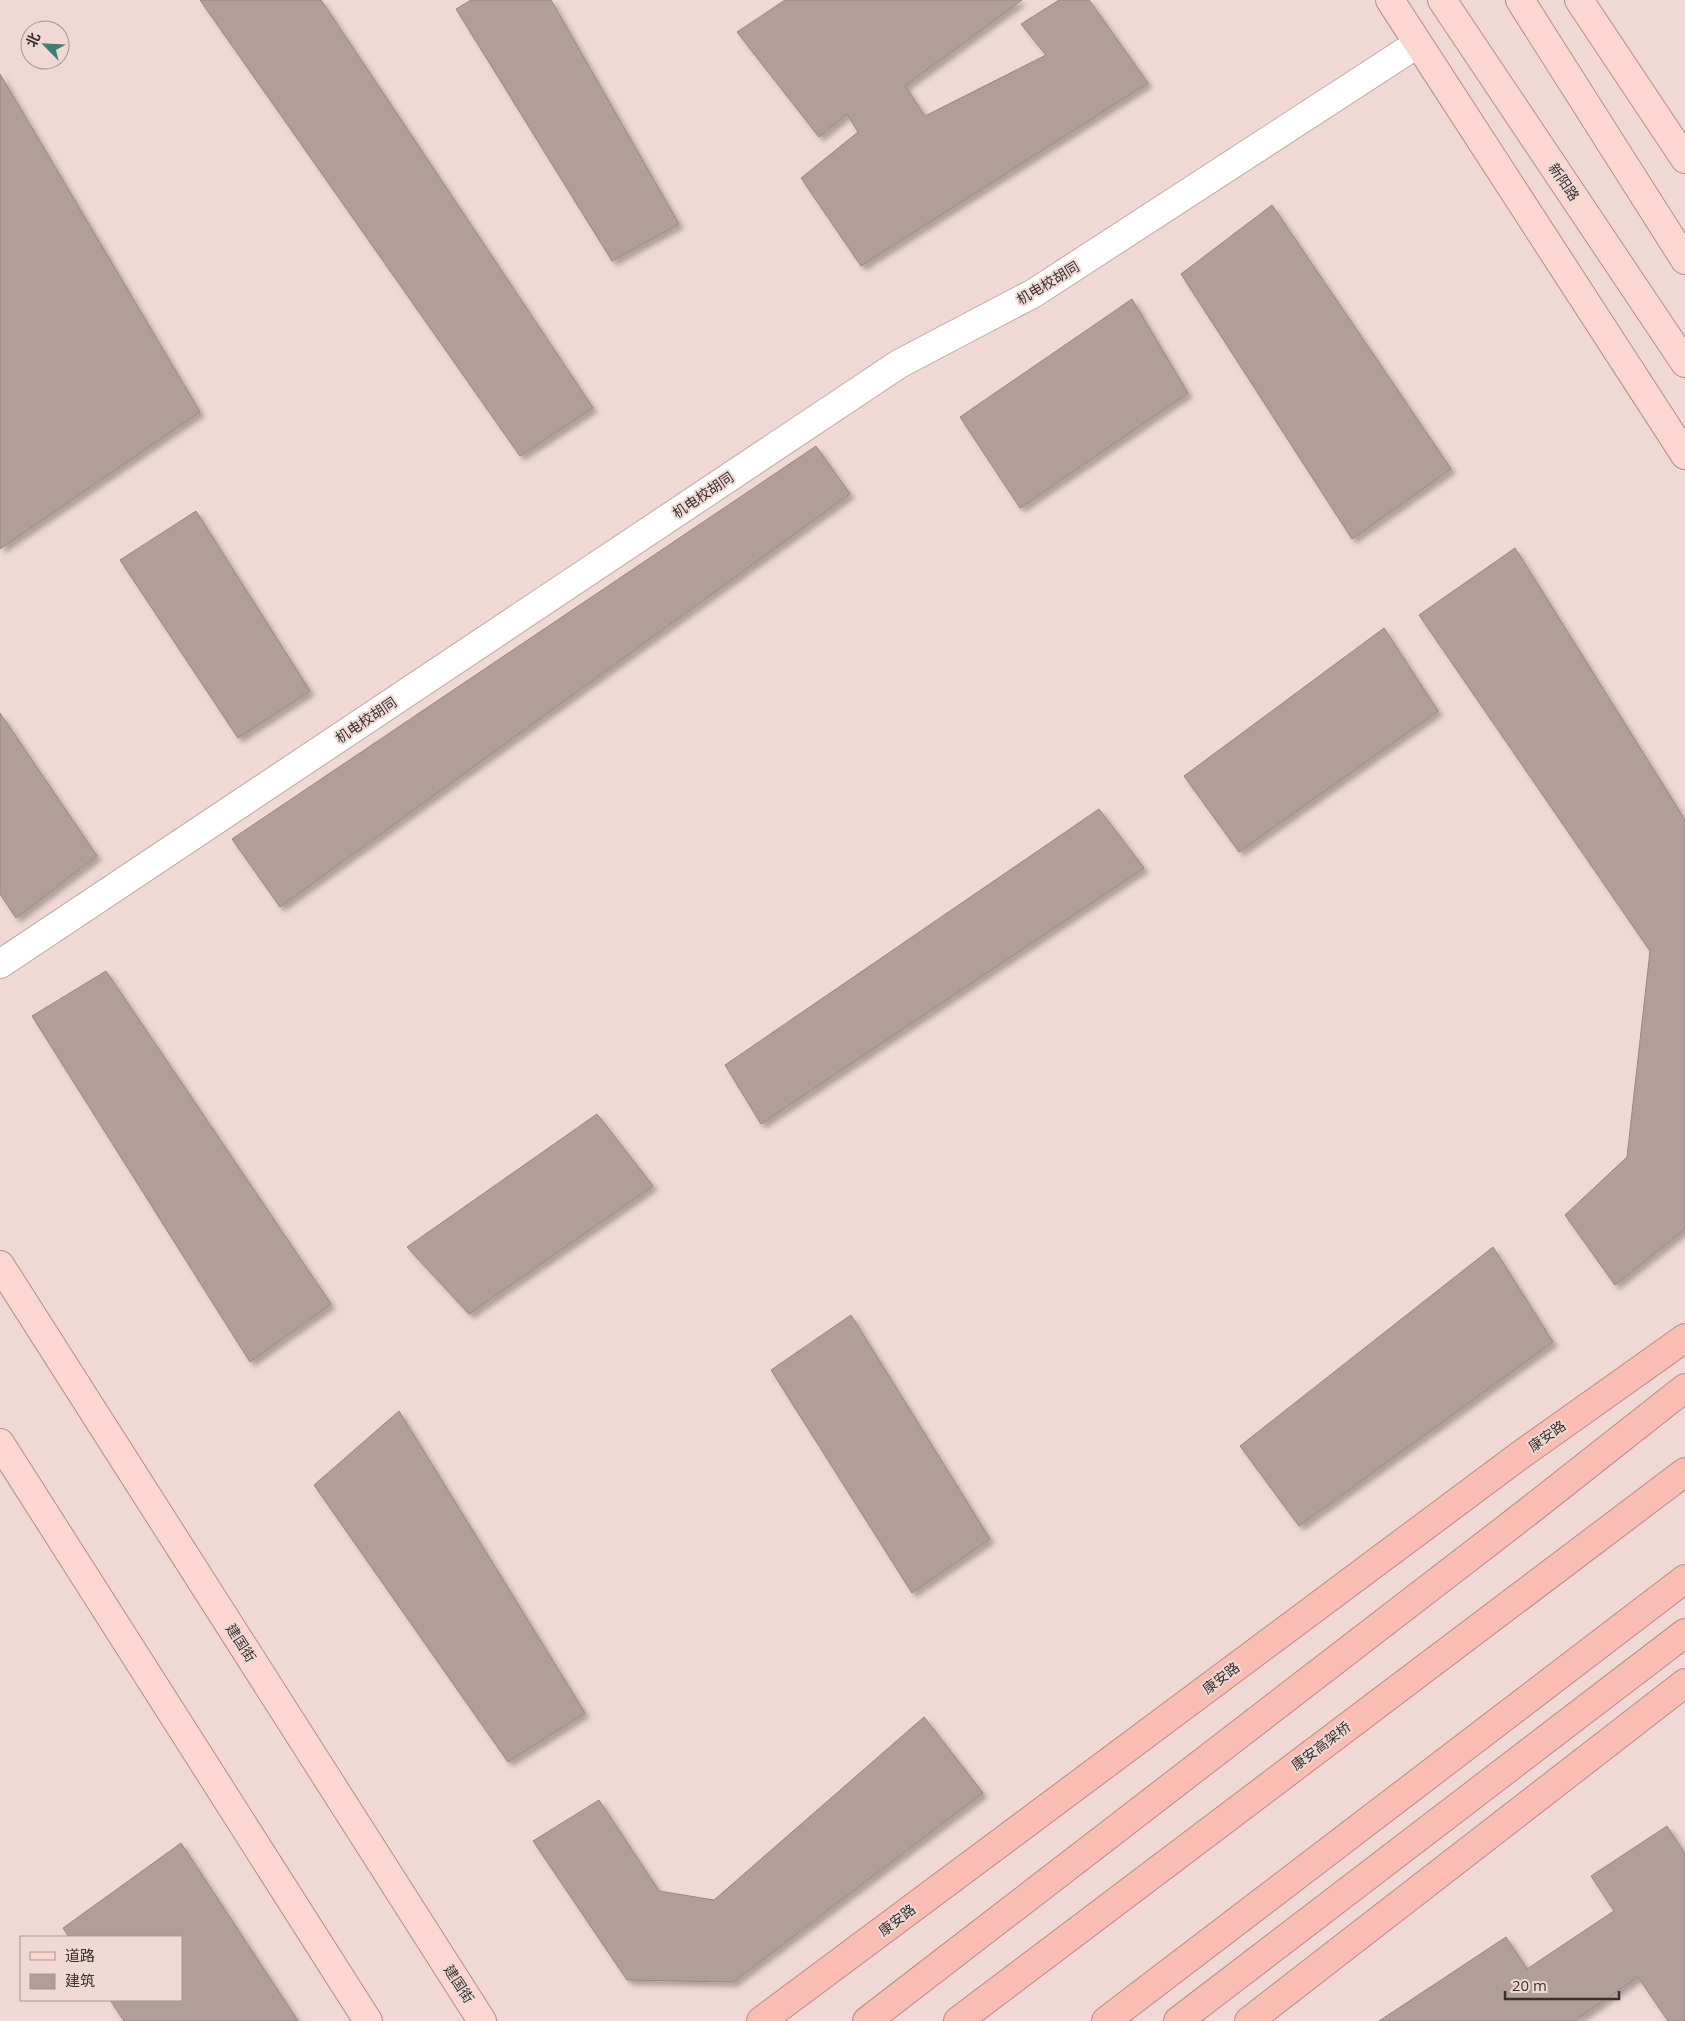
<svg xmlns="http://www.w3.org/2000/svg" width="1685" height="2021" viewBox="0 0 1685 2021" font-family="'Open Sans','Noto Sans SC',sans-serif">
<defs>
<filter id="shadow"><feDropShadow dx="4.5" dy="4.5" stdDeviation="2.5" flood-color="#0004"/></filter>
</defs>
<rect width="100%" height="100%" fill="#f0d9d5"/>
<g fill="#b29d99" stroke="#9b8683" filter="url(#shadow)">
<path d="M 200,0 L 321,0 L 593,408 L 520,456 Z"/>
<path d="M 471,0 L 551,0 L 679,224 L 612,261 L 456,9 Z"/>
<path d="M 785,0 L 1022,0 L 905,86 L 925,116 L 1046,55 L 1021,24 L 1059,0 L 1089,0 L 1148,83 L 861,266 L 801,178 L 858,132 L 847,114 L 819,137 L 737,32 Z"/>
<path d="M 0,74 L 200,412 L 0,549 Z"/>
<path d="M 1272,205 L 1451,469 L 1352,539 L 1181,274 Z"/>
<path d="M 1132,299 L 1188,393 L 1020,508 L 960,417 Z"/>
<path d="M 816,446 L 850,494 L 280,907 L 232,839 Z"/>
<path d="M 196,511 L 310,691 L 238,738 L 120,560 Z"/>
<path d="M 1515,548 L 1685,820 L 1685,1229 L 1615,1285 L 1565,1215 L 1627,1157 L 1650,951 L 1419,615 Z"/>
<path d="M 1384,628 L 1438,711 L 1239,852 L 1184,776 Z"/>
<path d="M 0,713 L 97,856 L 16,918 L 0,894 Z"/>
<path d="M 1099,809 L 1144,868 L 761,1124 L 725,1065 Z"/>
<path d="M 106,971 L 331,1304 L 250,1362 L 32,1016 Z"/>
<path d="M 597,1114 L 653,1186 L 469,1314 L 407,1247 Z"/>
<path d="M 1493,1247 L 1553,1342 L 1299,1526 L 1240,1446 Z"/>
<path d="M 851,1315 L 990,1539 L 912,1593 L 771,1370 Z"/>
<path d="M 399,1411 L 585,1713 L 508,1762 L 314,1485 Z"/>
<path d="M 924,1717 L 983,1793 L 733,1982 L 627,1980 L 533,1841 L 599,1800 L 659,1891 L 714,1900 Z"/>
<path d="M 1667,1826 L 1685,1854 L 1685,2021 L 1668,2021 L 1638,1977 L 1574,2021 L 1379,2021 L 1506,1937 L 1527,1969 L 1614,1911 L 1591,1876 Z"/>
<path d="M 181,1843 L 298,2021 L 124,2021 L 110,2000 L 181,2000 L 181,1937 L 69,1937 L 63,1928 Z"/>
</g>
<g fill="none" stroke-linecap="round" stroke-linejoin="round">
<defs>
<path id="minor" d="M 0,964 L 899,364 L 1034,293 L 1417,44"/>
<g id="major">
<path d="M 1390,0 L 1685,455"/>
<path d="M 1442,0 L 1685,363"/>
<path d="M 1520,0 L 1685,260"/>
<path d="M 1579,0 L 1685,159"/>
<path d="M 0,1265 L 482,2021"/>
<path d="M 0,1443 L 368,2021"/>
</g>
<g id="highway">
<path d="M 761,2021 L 1519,1456 L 1685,1338"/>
<path d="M 867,2021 L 1529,1511 L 1685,1388"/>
<path d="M 958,2021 L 1685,1472"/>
<path d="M 1106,2021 L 1685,1579"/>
<path d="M 1178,2021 L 1685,1633"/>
<path d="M 1249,2021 L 1685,1683"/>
</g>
</defs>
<use href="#minor" stroke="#bfa9a6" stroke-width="30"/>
<use href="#major" stroke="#b68c85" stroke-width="30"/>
<use href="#highway" stroke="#b68c85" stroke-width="30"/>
<use href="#minor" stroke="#fff" stroke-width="28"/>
<use href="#major" stroke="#fcd7d2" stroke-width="28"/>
<use href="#highway" stroke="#fabdb4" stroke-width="28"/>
</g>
<g text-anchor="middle" stroke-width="4" stroke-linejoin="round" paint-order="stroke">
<g font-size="14" fill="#39302f" stroke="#f0d9d5">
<text transform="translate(1564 182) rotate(56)" y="5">新阳路</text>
<text transform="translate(1048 283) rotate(-31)" y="5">机电校胡同</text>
<text transform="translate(703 495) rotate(-34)" y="5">机电校胡同</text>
<text transform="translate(366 720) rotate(-34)" y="5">机电校胡同</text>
<text transform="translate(1547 1436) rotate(-35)" y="5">康安路</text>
<text transform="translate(241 1643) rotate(57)" y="5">建国街</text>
<text transform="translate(1221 1678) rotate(-37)" y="5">康安路</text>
<text transform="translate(1321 1746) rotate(-37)" y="5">康安高架桥</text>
<text transform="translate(897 1920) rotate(-37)" y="5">康安路</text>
<text transform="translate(459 1984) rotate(57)" y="5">建国街</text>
</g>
</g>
<rect x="20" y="1936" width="162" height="65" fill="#f0d9d5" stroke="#a79593"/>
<rect x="30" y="1952" width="25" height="8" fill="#fcd7d2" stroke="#a79593"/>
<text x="65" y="1961" font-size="15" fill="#39302f">道路</text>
<rect x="30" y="1974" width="25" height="15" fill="#b29d99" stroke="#a79593"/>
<text x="65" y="1986" font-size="15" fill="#39302f">建筑</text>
<g transform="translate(45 45) rotate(294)"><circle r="24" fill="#f0d9d5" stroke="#a79593"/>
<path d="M0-4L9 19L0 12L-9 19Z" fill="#3c8073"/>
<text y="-8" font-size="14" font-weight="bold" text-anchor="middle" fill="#39302f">北</text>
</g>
<path d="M1505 1991v8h114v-8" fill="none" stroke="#39302f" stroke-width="2.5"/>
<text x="1512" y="1991" font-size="15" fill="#39302f" stroke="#f0d9d5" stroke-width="4" paint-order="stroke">20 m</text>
</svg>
